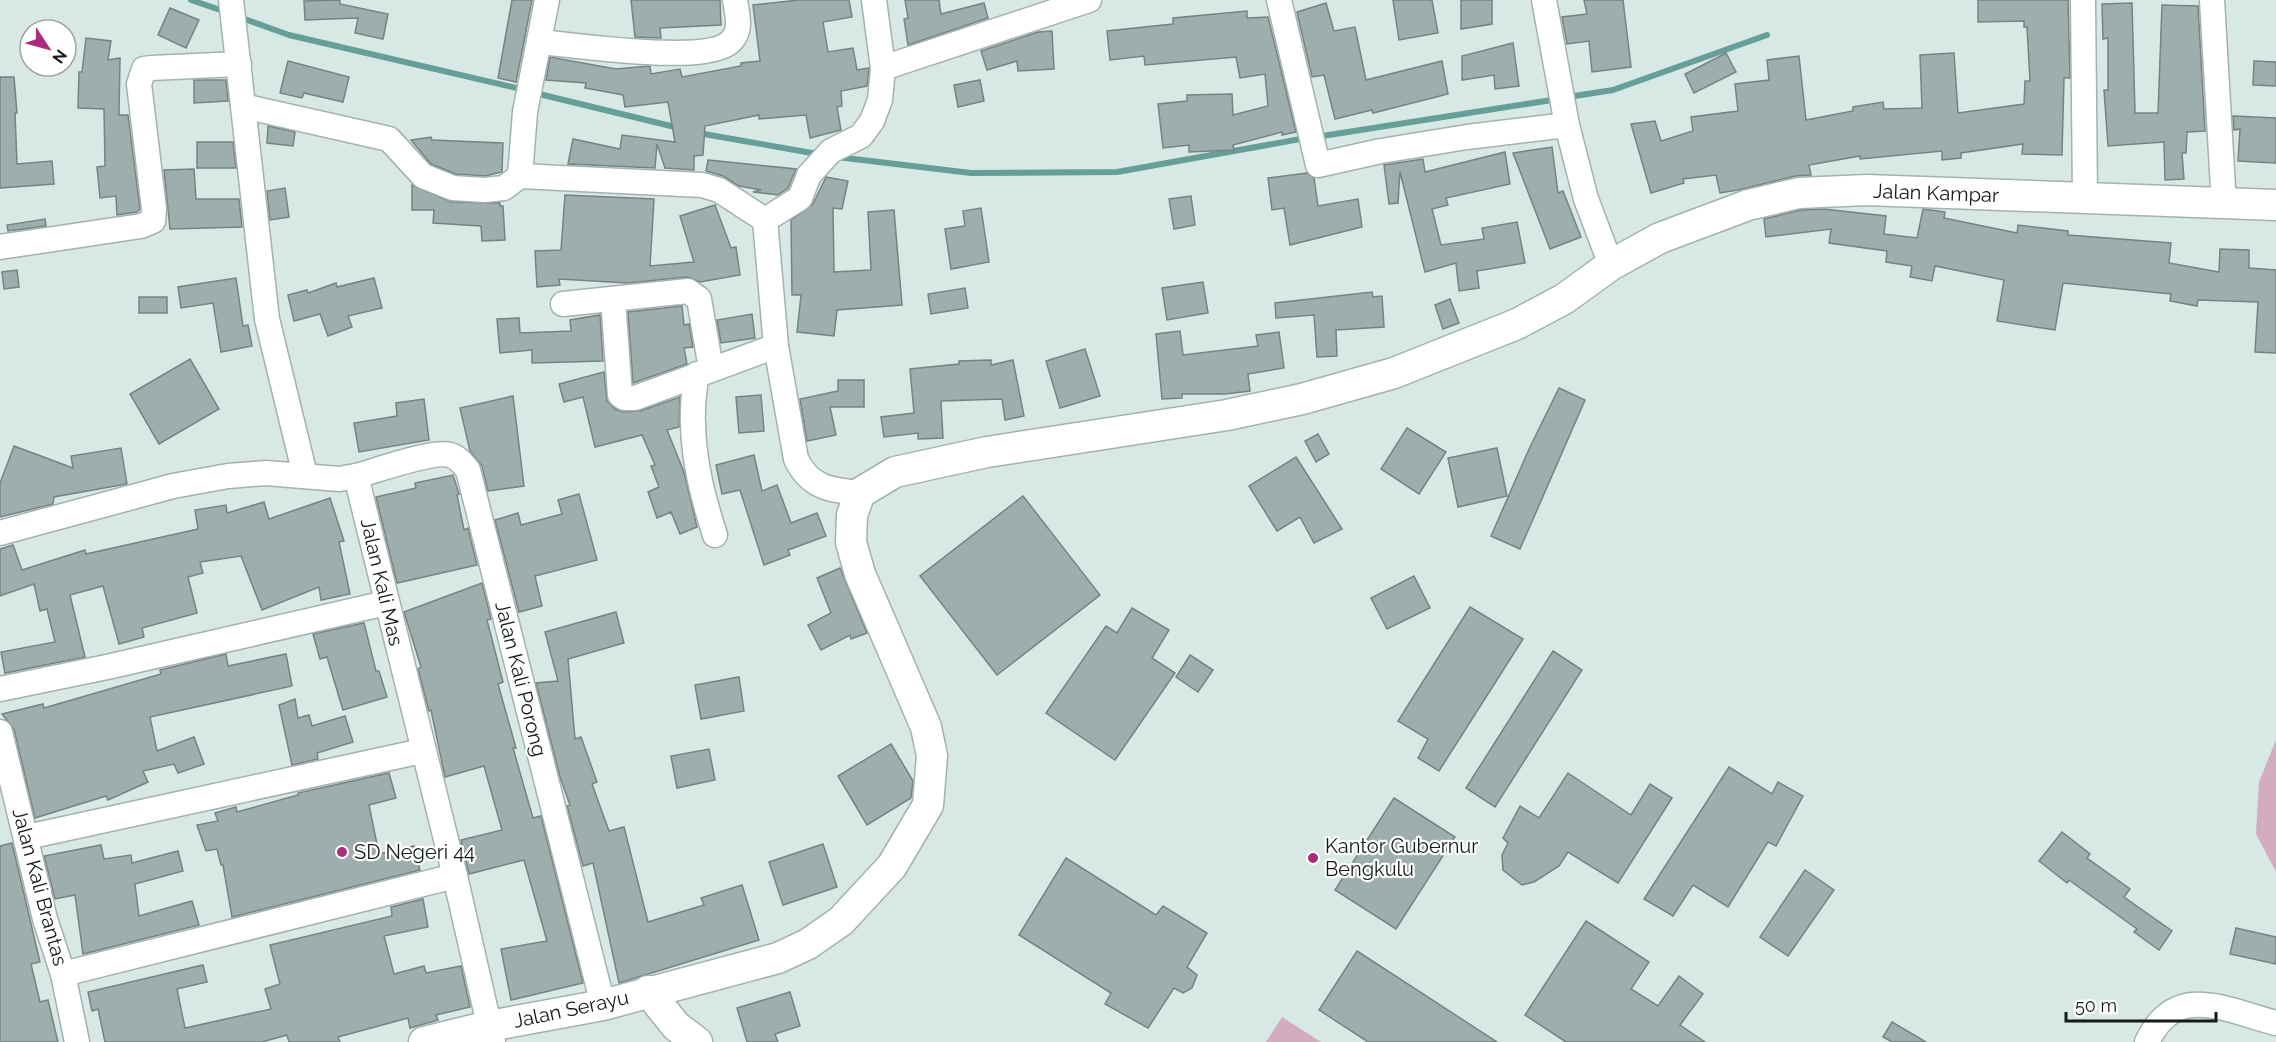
<svg xmlns="http://www.w3.org/2000/svg" width="2276" height="1042" viewBox="0 0 2276 1042" font-family="Raleway,sans-serif">
<rect width="100%" height="100%" fill="#d7e8e5"/>
<g fill="#d3acc0">
<path d="M 2276,740 L 2276,872 L 2256,834 L 2259,782 Z"/>
<path d="M 1282,1017 L 1321,1042 L 1266,1042 Z"/>
</g>
<g fill="none" stroke-linecap="round" stroke-linejoin="round">
<g stroke="#669f98" stroke-width="6">
<path d="M 191,0 L 226,12"/>
<path d="M 239,17 L 289,35 L 525,90"/>
<path d="M 535,93 L 679,128"/>
<path d="M 1568,97 L 1613,90 L 1767,35"/>
<path d="M 698,133 L 818,154"/>
<path d="M 1316,137 L 1558,99"/>
<path d="M 837,157 L 971,173 L 1117,172 L 1306,138"/>
</g>
</g>
<g fill="#9eaeac" stroke="#758482" stroke-width="1.5">
<path d="M 340,0 L 340,4 L 388,14 L 383,39 L 355,33 L 358,18 L 305,20 L 304,1 Z"/>
<path d="M 512,0 L 532,0 L 516,82 L 498,78 Z"/>
<path d="M 631,0 L 720,0 L 721,25 L 660,28 L 661,38 L 635,37 Z"/>
<path d="M 799,0 L 849,0 L 852,17 L 823,22 L 828,52 L 853,48 L 857,70 L 869,68 L 867,86 L 841,91 L 842,106 L 837,107 L 841,130 L 810,138 L 806,115 L 759,119 L 759,115 L 705,126 L 703,155 L 694,156 L 694,170 L 665,168 L 657,144 L 655,168 L 568,164 L 573,139 L 620,149 L 622,135 L 675,142 L 668,102 L 625,107 L 623,95 L 585,88 L 586,83 L 546,80 L 550,57 L 616,69 L 650,66 L 651,74 L 680,69 L 682,77 L 741,66 L 741,63 L 760,61 L 753,5 Z"/>
<path d="M 905,0 L 939,0 L 941,14 L 984,3 L 988,18 L 908,45 L 904,19 L 908,18 Z"/>
<path d="M 1393,0 L 1432,0 L 1438,33 L 1399,40 Z"/>
<path d="M 1461,0 L 1492,0 L 1492,24 L 1461,29 Z"/>
<path d="M 1584,0 L 1623,0 L 1631,67 L 1592,72 L 1589,41 L 1567,44 L 1562,17 L 1587,14 Z"/>
<path d="M 1978,0 L 2068,0 L 2070,78 L 2064,78 L 2062,155 L 2022,154 L 2023,144 L 1961,153 L 1961,158 L 1942,160 L 1942,151 L 1860,159 L 1860,156 L 1809,165 L 1811,175 L 1795,176 L 1738,190 L 1720,193 L 1716,175 L 1683,179 L 1684,183 L 1651,193 L 1631,124 L 1655,121 L 1661,141 L 1693,131 L 1691,117 L 1738,111 L 1735,84 L 1769,80 L 1767,60 L 1799,56 L 1806,120 L 1853,111 L 1853,107 L 1883,102 L 1884,109 L 1922,108 L 1920,55 L 1954,53 L 1958,113 L 2024,104 L 2025,81 L 2030,81 L 2027,27 L 2024,27 L 2024,21 L 1978,22 Z"/>
<path d="M 1326,3 L 1334,31 L 1355,27 L 1366,80 L 1442,61 L 1448,94 L 1373,113 L 1372,110 L 1335,119 L 1324,75 L 1312,77 L 1297,12 Z"/>
<path d="M 2132,3 L 2135,113 L 2158,113 L 2162,5 L 2198,6 L 2205,131 L 2187,132 L 2186,153 L 2182,153 L 2184,179 L 2165,180 L 2164,142 L 2108,146 L 2104,90 L 2108,90 L 2108,38 L 2103,39 L 2102,4 Z"/>
<path d="M 170,8 L 199,20 L 186,48 L 158,35 Z"/>
<path d="M 1247,11 L 1247,18 L 1268,17 L 1296,132 L 1282,135 L 1282,132 L 1233,145 L 1234,150 L 1189,152 L 1189,145 L 1163,148 L 1158,104 L 1187,101 L 1187,95 L 1232,94 L 1233,115 L 1268,106 L 1265,74 L 1240,78 L 1236,57 L 1145,65 L 1144,56 L 1110,60 L 1107,31 L 1173,24 L 1173,18 Z"/>
<path d="M 1052,31 L 1054,69 L 1018,71 L 1017,61 L 987,70 L 981,51 L 1038,32 Z"/>
<path d="M 86,38 L 111,41 L 108,60 L 120,58 L 119,115 L 128,115 L 140,209 L 137,212 L 117,215 L 116,196 L 100,198 L 97,167 L 105,166 L 104,109 L 78,108 L 79,72 L 82,72 Z"/>
<path d="M 1513,43 L 1519,86 L 1495,89 L 1494,75 L 1462,80 L 1462,56 Z"/>
<path d="M 1726,53 L 1736,72 L 1694,93 L 1685,74 Z"/>
<path d="M 288,61 L 349,77 L 343,102 L 304,93 L 302,98 L 280,93 Z"/>
<path d="M 2254,61 L 2276,62 L 2276,86 L 2253,85 Z"/>
<path d="M 0,77 L 14,77 L 17,113 L 15,113 L 17,164 L 52,161 L 54,184 L 0,188 Z"/>
<path d="M 194,80 L 226,80 L 228,101 L 194,103 Z"/>
<path d="M 980,80 L 984,101 L 958,107 L 954,85 Z"/>
<path d="M 2233,116 L 2276,118 L 2276,163 L 2238,161 L 2240,129 L 2234,130 Z"/>
<path d="M 268,126 L 295,132 L 293,146 L 267,143 Z"/>
<path d="M 431,137 L 432,140 L 503,143 L 502,172 L 485,176 L 456,174 L 431,164 L 411,140 Z"/>
<path d="M 197,142 L 233,142 L 236,168 L 197,168 Z"/>
<path d="M 1552,147 L 1558,193 L 1563,191 L 1581,237 L 1550,249 L 1513,153 Z"/>
<path d="M 1505,152 L 1510,184 L 1446,198 L 1448,205 L 1432,209 L 1441,245 L 1484,239 L 1482,228 L 1517,222 L 1525,263 L 1477,271 L 1479,288 L 1459,291 L 1456,263 L 1425,272 L 1400,172 L 1398,203 L 1389,204 L 1384,165 L 1423,159 L 1425,172 Z"/>
<path d="M 708,160 L 738,163 L 796,169 L 788,188 L 778,195 L 753,192 L 761,190 L 739,186 L 723,176 L 706,171 Z"/>
<path d="M 194,169 L 196,199 L 239,199 L 242,227 L 170,229 L 164,170 Z"/>
<path d="M 1307,173 L 1314,178 L 1318,206 L 1358,199 L 1362,227 L 1290,245 L 1284,208 L 1272,210 L 1268,178 Z"/>
<path d="M 826,177 L 848,181 L 842,209 L 833,208 L 834,272 L 871,270 L 868,212 L 894,210 L 902,305 L 837,310 L 834,336 L 797,332 L 801,295 L 792,295 L 791,220 L 813,204 Z"/>
<path d="M 412,185 L 452,202 L 500,203 L 500,206 L 503,206 L 505,240 L 482,241 L 481,226 L 433,223 L 434,210 L 412,210 Z"/>
<path d="M 285,188 L 289,217 L 270,220 L 267,191 Z"/>
<path d="M 565,195 L 654,199 L 650,266 L 694,262 L 680,216 L 715,205 L 731,248 L 736,247 L 740,275 L 700,282 L 687,277 L 628,283 L 559,279 L 560,285 L 537,287 L 535,251 L 561,250 Z"/>
<path d="M 1191,196 L 1195,225 L 1174,229 L 1169,199 Z"/>
<path d="M 981,208 L 989,262 L 951,269 L 945,229 L 965,226 L 963,211 Z"/>
<path d="M 1824,209 L 1886,216 L 1884,234 L 1917,238 L 1923,209 L 1945,212 L 1944,218 L 2017,233 L 2018,225 L 2068,231 L 2068,235 L 2171,243 L 2169,263 L 2219,272 L 2220,249 L 2249,250 L 2249,268 L 2276,270 L 2276,353 L 2255,352 L 2258,302 L 2198,300 L 2197,306 L 2170,301 L 2171,294 L 2063,283 L 2055,330 L 1997,321 L 2004,280 L 1935,266 L 1932,281 L 1910,277 L 1912,266 L 1886,262 L 1887,251 L 1829,243 L 1831,229 L 1766,237 L 1764,219 L 1801,210 Z"/>
<path d="M 45,219 L 46,226 L 8,231 L 7,225 Z"/>
<path d="M 17,270 L 19,287 L 4,289 L 2,272 Z"/>
<path d="M 236,278 L 243,326 L 248,325 L 252,346 L 221,352 L 213,303 L 181,308 L 178,287 Z"/>
<path d="M 374,278 L 382,308 L 348,316 L 352,327 L 328,336 L 320,314 L 294,321 L 288,295 L 307,290 L 308,293 L 336,283 L 337,287 Z"/>
<path d="M 1203,282 L 1208,313 L 1167,320 L 1162,288 Z"/>
<path d="M 965,288 L 968,308 L 931,314 L 928,294 Z"/>
<path d="M 1372,292 L 1373,297 L 1382,296 L 1384,327 L 1336,330 L 1337,356 L 1317,357 L 1314,315 L 1276,318 L 1275,303 Z"/>
<rect x="139" y="297" width="28" height="16"/>
<path d="M 1450,299 L 1459,323 L 1443,329 L 1435,305 Z"/>
<path d="M 682,306 L 684,325 L 689,324 L 693,347 L 684,348 L 687,364 L 633,383 L 628,312 Z"/>
<path d="M 752,314 L 755,338 L 721,343 L 717,320 Z"/>
<path d="M 600,315 L 603,361 L 532,363 L 532,350 L 500,353 L 497,319 L 519,318 L 520,333 L 571,331 L 570,320 Z"/>
<path d="M 1180,331 L 1183,355 L 1258,346 L 1256,335 L 1279,332 L 1284,368 L 1248,374 L 1250,391 L 1225,394 L 1182,394 L 1182,398 L 1162,399 L 1156,334 Z"/>
<path d="M 1085,349 L 1100,396 L 1060,408 L 1046,361 Z"/>
<path d="M 190,359 L 219,409 L 159,444 L 130,394 Z"/>
<path d="M 991,360 L 991,365 L 1013,360 L 1024,416 L 1005,420 L 1002,399 L 941,401 L 943,438 L 918,439 L 918,433 L 884,437 L 881,417 L 914,413 L 910,369 L 959,364 L 959,361 Z"/>
<path d="M 604,372 L 607,401 L 615,409 L 623,412 L 640,411 L 680,397 L 679,427 L 667,430 L 684,472 L 697,527 L 680,534 L 671,512 L 657,518 L 648,492 L 659,487 L 651,466 L 655,465 L 642,435 L 595,447 L 583,397 L 564,402 L 559,384 Z"/>
<path d="M 838,380 L 864,380 L 864,407 L 830,407 L 836,435 L 807,441 L 800,399 L 838,391 Z"/>
<path d="M 1559,388 L 1585,400 L 1520,549 L 1491,536 L 1530,447 Z"/>
<path d="M 761,395 L 764,431 L 739,433 L 736,397 Z"/>
<path d="M 513,396 L 524,486 L 488,491 L 482,466 L 470,451 L 460,408 Z"/>
<path d="M 424,399 L 429,440 L 359,452 L 354,423 L 397,416 L 396,403 Z"/>
<path d="M 1407,428 L 1446,452 L 1419,494 L 1381,469 Z"/>
<path d="M 1318,434 L 1329,454 L 1316,462 L 1305,441 Z"/>
<path d="M 14,446 L 73,468 L 71,456 L 121,448 L 127,484 L 54,497 L 53,504 L 0,517 L 0,483 Z"/>
<path d="M 1497,448 L 1507,496 L 1458,507 L 1448,458 Z"/>
<path d="M 754,455 L 762,491 L 777,485 L 791,523 L 817,513 L 826,536 L 788,550 L 790,555 L 764,565 L 740,490 L 722,494 L 716,465 Z"/>
<path d="M 1296,457 L 1342,529 L 1314,543 L 1300,517 L 1277,531 L 1249,486 Z"/>
<path d="M 453,475 L 459,494 L 457,495 L 464,530 L 468,528 L 477,565 L 397,583 L 376,497 L 416,488 L 415,483 Z"/>
<path d="M 579,494 L 597,560 L 535,576 L 542,606 L 519,612 L 495,520 L 518,513 L 521,525 L 562,514 L 558,500 Z"/>
<path d="M 1023,496 L 1100,595 L 997,675 L 920,576 Z"/>
<path d="M 330,498 L 344,541 L 339,542 L 350,594 L 321,600 L 319,587 L 262,610 L 241,556 L 200,562 L 203,573 L 188,577 L 197,613 L 142,628 L 144,637 L 119,644 L 103,586 L 70,595 L 85,657 L 5,673 L 1,652 L 55,642 L 47,609 L 40,611 L 34,584 L 0,596 L 0,549 L 13,545 L 22,570 L 85,550 L 86,554 L 198,529 L 195,510 L 226,505 L 227,513 L 264,502 L 269,519 Z"/>
<path d="M 840,568 L 867,633 L 851,639 L 850,635 L 821,650 L 808,625 L 831,613 L 817,578 Z"/>
<path d="M 1414,576 L 1430,608 L 1387,629 L 1371,598 Z"/>
<path d="M 482,583 L 491,619 L 487,620 L 503,682 L 498,684 L 516,748 L 513,748 L 533,818 L 541,816 L 583,983 L 511,1000 L 501,949 L 547,941 L 524,860 L 469,874 L 461,840 L 502,830 L 484,766 L 445,777 L 431,710 L 429,711 L 418,669 L 421,667 L 404,612 Z"/>
<path d="M 1470,607 L 1523,639 L 1439,771 L 1418,758 L 1428,739 L 1398,721 Z"/>
<path d="M 1132,608 L 1169,630 L 1152,658 L 1175,673 L 1115,760 L 1046,713 L 1106,626 L 1117,633 Z"/>
<path d="M 616,612 L 624,643 L 568,659 L 575,739 L 581,737 L 597,782 L 592,784 L 609,831 L 624,827 L 648,922 L 704,905 L 701,898 L 742,885 L 759,940 L 619,983 L 593,863 L 583,866 L 567,806 L 570,805 L 560,777 L 536,683 L 558,681 L 545,632 Z"/>
<path d="M 364,623 L 376,671 L 379,671 L 387,697 L 343,710 L 327,657 L 320,659 L 313,634 Z"/>
<path d="M 1553,651 L 1582,670 L 1495,807 L 1466,788 Z"/>
<path d="M 226,654 L 228,666 L 286,654 L 292,686 L 150,717 L 157,751 L 194,737 L 204,764 L 178,773 L 174,764 L 143,771 L 148,782 L 108,800 L 106,796 L 35,818 L 14,729 L 2,714 L 43,704 L 44,708 L 161,674 L 160,670 Z"/>
<path d="M 1190,655 L 1213,670 L 1198,692 L 1176,677 Z"/>
<path d="M 739,677 L 744,711 L 701,719 L 695,685 Z"/>
<path d="M 295,699 L 298,718 L 309,715 L 312,726 L 345,716 L 353,742 L 317,753 L 318,759 L 292,765 L 279,705 Z"/>
<path d="M 891,744 L 913,781 L 911,798 L 867,825 L 838,776 Z"/>
<path d="M 709,749 L 715,780 L 677,788 L 671,756 Z"/>
<path d="M 1729,767 L 1772,794 L 1778,782 L 1803,796 L 1776,846 L 1768,842 L 1728,907 L 1693,885 L 1673,916 L 1644,899 Z"/>
<path d="M 389,773 L 396,798 L 369,805 L 379,854 L 414,846 L 420,870 L 232,917 L 223,865 L 221,865 L 217,849 L 206,851 L 197,825 L 218,821 L 215,813 L 236,807 L 237,812 L 298,795 L 298,793 Z"/>
<path d="M 1568,773 L 1631,815 L 1650,784 L 1672,798 L 1618,883 L 1568,852 L 1559,866 L 1534,882 L 1522,885 L 1503,870 L 1502,855 L 1508,843 L 1503,838 L 1520,806 L 1539,818 Z"/>
<path d="M 1394,798 L 1455,837 L 1396,929 L 1335,890 Z"/>
<path d="M 2062,832 L 2090,854 L 2087,858 L 2130,889 L 2124,897 L 2172,931 L 2159,950 L 2134,932 L 2137,929 L 2069,880 L 2067,883 L 2039,861 Z"/>
<path d="M 12,843 L 40,962 L 31,964 L 40,1002 L 48,1000 L 58,1042 L 0,1042 L 0,846 Z"/>
<path d="M 823,844 L 837,887 L 783,905 L 769,862 Z"/>
<path d="M 101,845 L 104,859 L 131,855 L 132,863 L 178,851 L 183,871 L 135,884 L 139,916 L 192,901 L 199,925 L 83,954 L 75,895 L 55,899 L 44,856 Z"/>
<path d="M 1066,858 L 1156,915 L 1163,906 L 1207,933 L 1187,967 L 1197,975 L 1192,988 L 1183,993 L 1174,988 L 1148,1028 L 1105,1004 L 1111,993 L 1019,935 Z"/>
<path d="M 1805,870 L 1834,890 L 1788,956 L 1760,937 Z"/>
<path d="M 423,899 L 428,927 L 384,936 L 394,974 L 424,966 L 426,973 L 461,966 L 470,1007 L 436,1015 L 438,1020 L 410,1028 L 408,1018 L 338,1037 L 340,1042 L 289,1042 L 287,1035 L 262,1042 L 105,1042 L 98,1009 L 92,1011 L 88,992 L 203,965 L 207,982 L 177,989 L 185,1028 L 271,1009 L 265,989 L 280,984 L 270,945 L 392,916 L 391,907 Z"/>
<path d="M 1586,921 L 1649,962 L 1631,989 L 1658,1006 L 1679,976 L 1703,994 L 1680,1025 L 1705,1042 L 1566,1042 L 1525,1015 Z"/>
<path d="M 2236,928 L 2276,937 L 2276,964 L 2230,954 Z"/>
<path d="M 1357,951 L 1497,1042 L 1368,1042 L 1319,1010 Z"/>
<path d="M 790,992 L 800,1026 L 775,1034 L 778,1042 L 747,1042 L 737,1008 Z"/>
<path d="M 1892,1022 L 1926,1042 L 1892,1042 L 1883,1037 Z"/>
</g>
<g fill="none" stroke-linecap="round" stroke-linejoin="round">
<defs>
<g id="minor">
<path d="M 231,0 L 267,319 L 305,475"/>
<path d="M 547,0 L 525,112 L 520,176 L 702,185 L 719,190 L 765,220"/>
<path d="M 1279,0 L 1318,165 L 1381,151 L 1467,137 L 1567,125"/>
<path d="M 1544,0 L 1567,125 L 1586,199 L 1611,265"/>
<path d="M 2083,0 L 2085,198"/>
<path d="M 2212,0 L 2224,205"/>
<path d="M 540,42 C 574,45 711,66 732,40 C 742,29 737,14 735,0"/>
<path d="M 883,68 L 1089,0"/>
<path d="M 243,106 L 389,139 L 423,176 L 453,188 L 485,190 L 504,188 L 520,176"/>
<path d="M 0,247 L 141,226 L 153,221 L 154,209 L 139,84 L 144,69 L 151,68 L 239,64"/>
<path d="M 613,299 L 620,395 L 624,398 L 635,398 L 776,346"/>
<path d="M 563,304 L 688,291 L 699,299 L 711,369"/>
<path d="M 697,374 C 686,429 698,483 715,535"/>
<path d="M 356,476 C 375,471 433,450 450,455 C 458,457 463,464 468,470 L 603,1005"/>
<path d="M 860,493 C 830,490 810,488 796,459 L 776,346 L 765,220 L 800,198 L 809,175 L 831,151 L 861,136 L 872,121 L 880,100 L 883,68 L 874,0"/>
<path d="M 0,533 L 173,486 L 228,476 L 266,473 L 339,479 L 356,476 L 455,876 L 493,1042"/>
<path d="M 0,689 L 107,667 L 386,603"/>
<path d="M 0,732 L 45,919 L 63,974 L 77,1042"/>
<path d="M 27,837 L 422,751"/>
<path d="M 63,974 L 455,876"/>
<path d="M 2147,1042 C 2176,981 2225,1010 2276,1023"/>
</g>
<g id="tertiary">
<path d="M 648,991 L 676,1026 L 697,1042"/>
<path d="M 424,1042 L 489,1026 L 603,1005 L 778,958 L 808,944 L 841,921 L 892,866 L 928,805 L 932,756 L 926,727 L 860,574 L 851,542 L 852,515 L 860,493 L 895,472 L 987,452 L 1227,415 L 1302,399 L 1394,373 L 1517,324 L 1564,299 L 1611,265 L 1660,238 L 1748,205 L 1799,193 L 1867,190 L 2276,205"/>
</g>
</defs>
<use href="#minor" stroke="#a2b2b0" stroke-width="27"/>
<use href="#tertiary" stroke="#a2b2b0" stroke-width="33"/>
<use href="#minor" stroke="#fff" stroke-width="24"/>
<use href="#tertiary" stroke="#fff" stroke-width="30"/>
</g>
<g fill="#a92c7d" stroke="#fff" stroke-width="2">
<circle cx="342" cy="852" r="6"/>
<circle cx="1313" cy="858" r="6"/>
</g>
<g text-anchor="middle" stroke-width="4.5" stroke-linejoin="round" paint-order="stroke">
<g font-size="20" fill="#141a1a" stroke="#fff">
<text transform="translate(1936 193) rotate(2)" y="7">Jalan Kampar</text>
<text transform="translate(382 582) rotate(77)" y="7">Jalan Kali Mas</text>
<text transform="translate(521 679) rotate(76)" y="7">Jalan Kali Porong</text>
<text transform="translate(40 887) rotate(75)" y="7">Jalan Kali Brantas</text>
<text transform="translate(571 1009) rotate(-12)" y="7">Jalan Serayu</text>
</g>
<g font-size="20" fill="#141a1a" stroke="#fff" text-anchor="start">
<text x="1325" y="853">Kantor Gubernur<tspan x="1325" dy="23">Bengkulu</tspan></text>
<text x="354" y="859">SD Negeri 44</text>
</g>
</g>
<g transform="translate(48 48) rotate(126)"><circle r="28" fill="#ffffff" stroke="#a1a3a3" stroke-width="1.5"/>
<path d="M0-4.5L10 22L0 15L-10 22Z" fill="#a92c7d"/>
<text y="-9" font-size="16" font-weight="bold" text-anchor="middle" fill="#141a1a">N</text>
</g>
<path d="M2066 1012v9h150v-9" fill="none" stroke="#141a1a" stroke-width="3"/>
<text x="2075" y="1012" font-size="18" fill="#141a1a" stroke="#ffffff" stroke-width="4.5" paint-order="stroke">50 m</text>
</svg>
